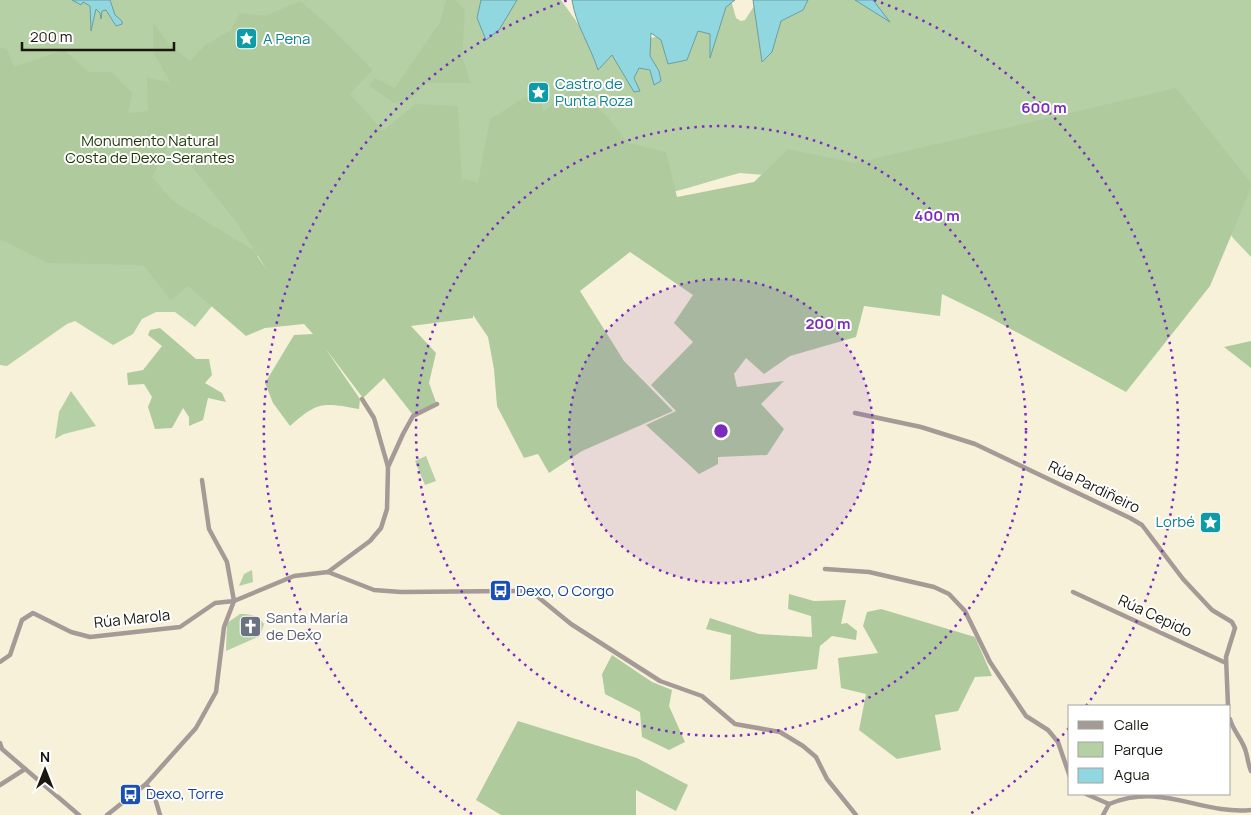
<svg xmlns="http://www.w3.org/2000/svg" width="1251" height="815" viewBox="0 0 1251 815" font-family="Manrope,sans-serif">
<rect width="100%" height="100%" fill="#f7f1da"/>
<g fill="#b6d0a6">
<path d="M 0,0 L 561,0 L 584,32 L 604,54 L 616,57 L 651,38 L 698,27 L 731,0 L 736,18 L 741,21 L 745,20 L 758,0 L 1251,0 L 1251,257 L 1233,238 L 1217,213 L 740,173 C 712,180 686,190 657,195 L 263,250 L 256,258 L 246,264 L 195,327 L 175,312 L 156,312 L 142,319 L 133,334 L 113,345 L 75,321 L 67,324 L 7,366 L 0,365 Z"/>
<path d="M 71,391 L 96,426 L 64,434 L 55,439 L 59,412 Z"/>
<path d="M 426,456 L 436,481 L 425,485 L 415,461 Z"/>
<path d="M 252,570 L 253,582 L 239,586 L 244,574 Z"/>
<path d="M 240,614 C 251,614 257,615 264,624 L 260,636 L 226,651 L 227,623 Z"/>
</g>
<g fill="#afcb9d" fill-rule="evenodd">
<path d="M 446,0 L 456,0 L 465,11 L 462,56 L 471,83 L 426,83 L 412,98 L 394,103 L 369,86 L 375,78 L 395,88 L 440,22 Z"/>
<path d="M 300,1 L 329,26 L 373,70 L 350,94 L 383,131 L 415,104 L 458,106 L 462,185 L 463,178 L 478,183 L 490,119 L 536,91 L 544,111 L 573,88 L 606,115 L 628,143 L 666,152 L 677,197 L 754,182 L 788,149 L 855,163 L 1176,88 L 1251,183 L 1251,188 L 1210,286 L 1126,392 L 987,316 L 942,294 L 940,316 L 864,306 L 856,337 L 790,356 L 764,374 L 746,358 L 734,374 L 737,387 L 784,381 L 761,404 L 784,429 L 767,455 L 718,457 L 718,464 L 699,474 L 646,425 L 676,411 L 651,385 L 693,342 L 674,323 L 693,295 L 630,252 L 580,291 L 624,361 L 673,411 L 582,451 L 549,473 L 538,454 L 524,458 L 497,406 L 494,369 L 488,337 L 473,315 L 473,318 L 411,326 L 436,353 L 429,383 L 436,402 L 413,415 L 384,378 L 363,398 L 325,348 L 360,399 L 359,409 C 322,402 317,402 290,426 L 273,403 L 265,383 L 294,335 L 313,334 L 304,324 L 265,328 L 246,336 L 188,286 L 171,300 L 143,265 L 47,263 L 0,239 L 0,47 L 7,49 L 14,67 L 64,50 L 89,72 L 112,72 L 132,93 L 128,113 L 148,111 L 147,78 L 170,82 L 153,52 L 153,22 L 169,44 L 190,61 L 205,45 L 231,30 L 240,13 L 265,16 ZM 171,141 L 237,223 L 267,270 L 253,250 L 173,201 L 152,177 Z"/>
<path d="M 160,328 L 196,359 L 209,359 L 212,375 L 205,383 L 222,393 L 226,402 L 208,398 L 203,420 L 189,426 L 189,417 L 183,408 L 172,428 L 155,429 L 148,407 L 152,397 L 144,384 L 128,385 L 127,373 L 143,370 L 162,346 L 148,335 L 150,330 Z"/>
<path d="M 1251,341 L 1251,368 L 1224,347 Z"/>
<path d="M 789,594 L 814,601 L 846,600 L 841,624 L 847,623 L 857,631 L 856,640 L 832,636 L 820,646 L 817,669 L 730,680 L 731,635 L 706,629 L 710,618 L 759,634 L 812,637 L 811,616 L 788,609 Z"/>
<path d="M 881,609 L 975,637 L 992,676 L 975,677 L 958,711 L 935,715 L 941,750 L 897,759 L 859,730 L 866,694 L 841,688 L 838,658 L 878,653 L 863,626 L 867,612 Z"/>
<path d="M 612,655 L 652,682 L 672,690 L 669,706 L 685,742 L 669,750 L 642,737 L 640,712 L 605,694 L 602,674 Z"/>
<path d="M 518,721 L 637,758 L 688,785 L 676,811 L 636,790 L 636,815 L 501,815 L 476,800 Z"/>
</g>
<g fill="#91d7df" stroke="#6d9da1">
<path d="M 72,0 L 110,0 L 115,15 L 122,21 L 122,24 L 116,26 L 106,10 L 102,11 L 101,19 L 100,13 L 96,9 L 91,31 L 90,6 L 83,2 L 81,5 Z"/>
<path d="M 481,0 L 517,0 L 499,30 L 486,40 L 477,18 Z"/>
<path d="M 572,0 L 735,0 L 726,7 L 710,58 L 710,34 L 698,31 L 687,60 L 668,64 L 661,40 L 651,33 L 650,56 L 659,71 L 661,81 L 654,85 L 650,70 L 639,68 L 634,78 L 640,91 L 634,92 L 612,55 L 598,70 C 590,45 576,26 572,0 Z"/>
<path d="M 753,0 L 808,0 L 803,10 L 781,21 L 772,52 L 762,62 Z"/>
<path d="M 855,0 L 873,0 L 890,22 Z"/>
</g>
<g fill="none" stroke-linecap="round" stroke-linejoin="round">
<g stroke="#a59a96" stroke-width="4.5">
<path d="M 362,399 L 374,418 L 388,467"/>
<path d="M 855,413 L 921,427 L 975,444 L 1130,518 L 1142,525 L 1183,579 L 1212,610 L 1232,622 L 1235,628 L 1226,657 L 1228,706"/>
<path d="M 825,569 L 869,572 L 934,587 L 949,594 L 965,611 L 990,662 L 1026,716 L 1048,730 L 1058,742 L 1070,777"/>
<path d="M 328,572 L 370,541 L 381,528 L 387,509 L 388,467 L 403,434 L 413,416 L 437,404"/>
<path d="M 1073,592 L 1226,663"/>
<path d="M 0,662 L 10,655 L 22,620 L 33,613 L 71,632 L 90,637 L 180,627 L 215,603 L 234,601 L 227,562 L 209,529 L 202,480"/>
<path d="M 1230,719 C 1233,731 1243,740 1246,752 C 1248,759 1248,764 1251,771"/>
<path d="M 0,743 L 2,749 L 79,815"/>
<path d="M 146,784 L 154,795 L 160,815"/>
<path d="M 0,785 L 25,769"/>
<path d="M 1086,794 L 1109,804"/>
<path d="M 107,815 L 146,784 L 196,728 L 216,692 L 224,627 L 234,601 L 294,576 L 328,572 L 374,590 L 401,592 L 523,591 L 538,597 L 571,624 L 660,681 L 702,696 L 735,724 L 780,732 L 803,746 L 816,757 L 827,779 L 856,815"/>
<path d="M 1103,815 L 1109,804 C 1164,782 1200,815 1251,810"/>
</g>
</g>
<circle cx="721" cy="431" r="152" fill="#7b2cbf" fill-opacity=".12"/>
<g fill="none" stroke="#7b2cbf" stroke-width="2.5" stroke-dasharray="2.5 5">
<circle cx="721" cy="431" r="152"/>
<circle cx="721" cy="431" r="305"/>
<path d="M1069 728A457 457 0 0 1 970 814M472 814A457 457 0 0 1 568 0M874 0A457 457 0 0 1 1086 706"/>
</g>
<defs>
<symbol id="sight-square" viewBox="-11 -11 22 22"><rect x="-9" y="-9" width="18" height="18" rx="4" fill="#0f9aa8" stroke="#fff"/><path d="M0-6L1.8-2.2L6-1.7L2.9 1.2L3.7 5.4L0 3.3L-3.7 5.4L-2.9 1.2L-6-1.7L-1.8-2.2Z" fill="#fff"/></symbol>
<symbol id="bus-square" viewBox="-11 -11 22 22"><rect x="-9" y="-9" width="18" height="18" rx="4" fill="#1a4fb4" stroke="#fff"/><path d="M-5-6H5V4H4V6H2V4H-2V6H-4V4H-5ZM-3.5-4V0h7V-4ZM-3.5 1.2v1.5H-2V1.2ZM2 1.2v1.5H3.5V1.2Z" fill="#fff"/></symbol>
<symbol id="church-square" viewBox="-11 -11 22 22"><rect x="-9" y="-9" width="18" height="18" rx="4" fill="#6b7280" stroke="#fff"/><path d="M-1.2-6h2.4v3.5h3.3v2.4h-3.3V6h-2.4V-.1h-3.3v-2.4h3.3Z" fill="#fff"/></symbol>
</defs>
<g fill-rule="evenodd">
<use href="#sight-square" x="234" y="26" width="25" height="25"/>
<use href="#sight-square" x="526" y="80" width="25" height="25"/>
<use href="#sight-square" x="1198" y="510" width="25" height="25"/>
<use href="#bus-square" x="488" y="578" width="25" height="25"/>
<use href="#church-square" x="238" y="614" width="25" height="25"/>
<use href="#bus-square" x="118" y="782" width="25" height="25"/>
</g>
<g text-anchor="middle" stroke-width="4" stroke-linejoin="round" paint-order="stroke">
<g font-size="15" fill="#0d838f" stroke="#fff" text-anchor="start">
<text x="263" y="44">A Pena</text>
<text x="555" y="89">Castro de<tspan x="555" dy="17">Punta Roza</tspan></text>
<text x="1195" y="527" text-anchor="end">Lorbé</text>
</g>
<g font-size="15" fill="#1a3402" stroke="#fff">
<text x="150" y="146">Monumento Natural<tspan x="150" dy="17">Costa de Dexo-Serantes</tspan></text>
</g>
<g font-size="15" fill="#19170f" stroke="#fff">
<text transform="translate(1094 487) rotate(26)" y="5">Rúa Pardiñeiro</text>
<text transform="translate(1155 616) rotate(25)" y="5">Rúa Cepido</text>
<text transform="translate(132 619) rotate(-6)" y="5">Rúa Marola</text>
</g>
<g font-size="15" fill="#164399" stroke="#fff" text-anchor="start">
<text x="516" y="596">Dexo, O Corgo</text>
<text x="146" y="799">Dexo, Torre</text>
</g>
<g font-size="15" fill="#5b616d" stroke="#fff" text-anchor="start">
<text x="266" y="623">Santa María<tspan x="266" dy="17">de Dexo</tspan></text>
</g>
</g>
<circle cx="721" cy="431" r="8" fill="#7b2cbf" stroke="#fff" stroke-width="2.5"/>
<g font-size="15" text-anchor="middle" font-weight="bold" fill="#7b2cbf" stroke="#fff" stroke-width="4" stroke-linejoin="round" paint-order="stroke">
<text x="1044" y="113">600 m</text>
<text x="937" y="221">400 m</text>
<text x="828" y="329">200 m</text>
</g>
<rect x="1068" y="705" width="162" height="90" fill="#ffffff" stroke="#a3a29f"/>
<rect x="1078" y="721" width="25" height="8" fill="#a59a96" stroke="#a3a29f"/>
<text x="1114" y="730" font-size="15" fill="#19170f">Calle</text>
<rect x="1078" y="742" width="25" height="15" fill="#b6d0a6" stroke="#a3a29f"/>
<text x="1114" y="755" font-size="15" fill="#19170f">Parque</text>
<rect x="1078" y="768" width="25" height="15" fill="#91d7df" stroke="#a3a29f"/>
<text x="1114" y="780" font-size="15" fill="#19170f">Agua</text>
<g transform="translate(45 770)" stroke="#ffffff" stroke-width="4" paint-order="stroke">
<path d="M0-4L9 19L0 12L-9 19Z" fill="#19170f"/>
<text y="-8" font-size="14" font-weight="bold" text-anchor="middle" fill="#19170f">N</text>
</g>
<path d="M22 42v8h152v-8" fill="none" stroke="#19170f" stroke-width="2.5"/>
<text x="30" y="42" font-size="15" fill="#19170f" stroke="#ffffff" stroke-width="4" paint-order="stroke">200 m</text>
</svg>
